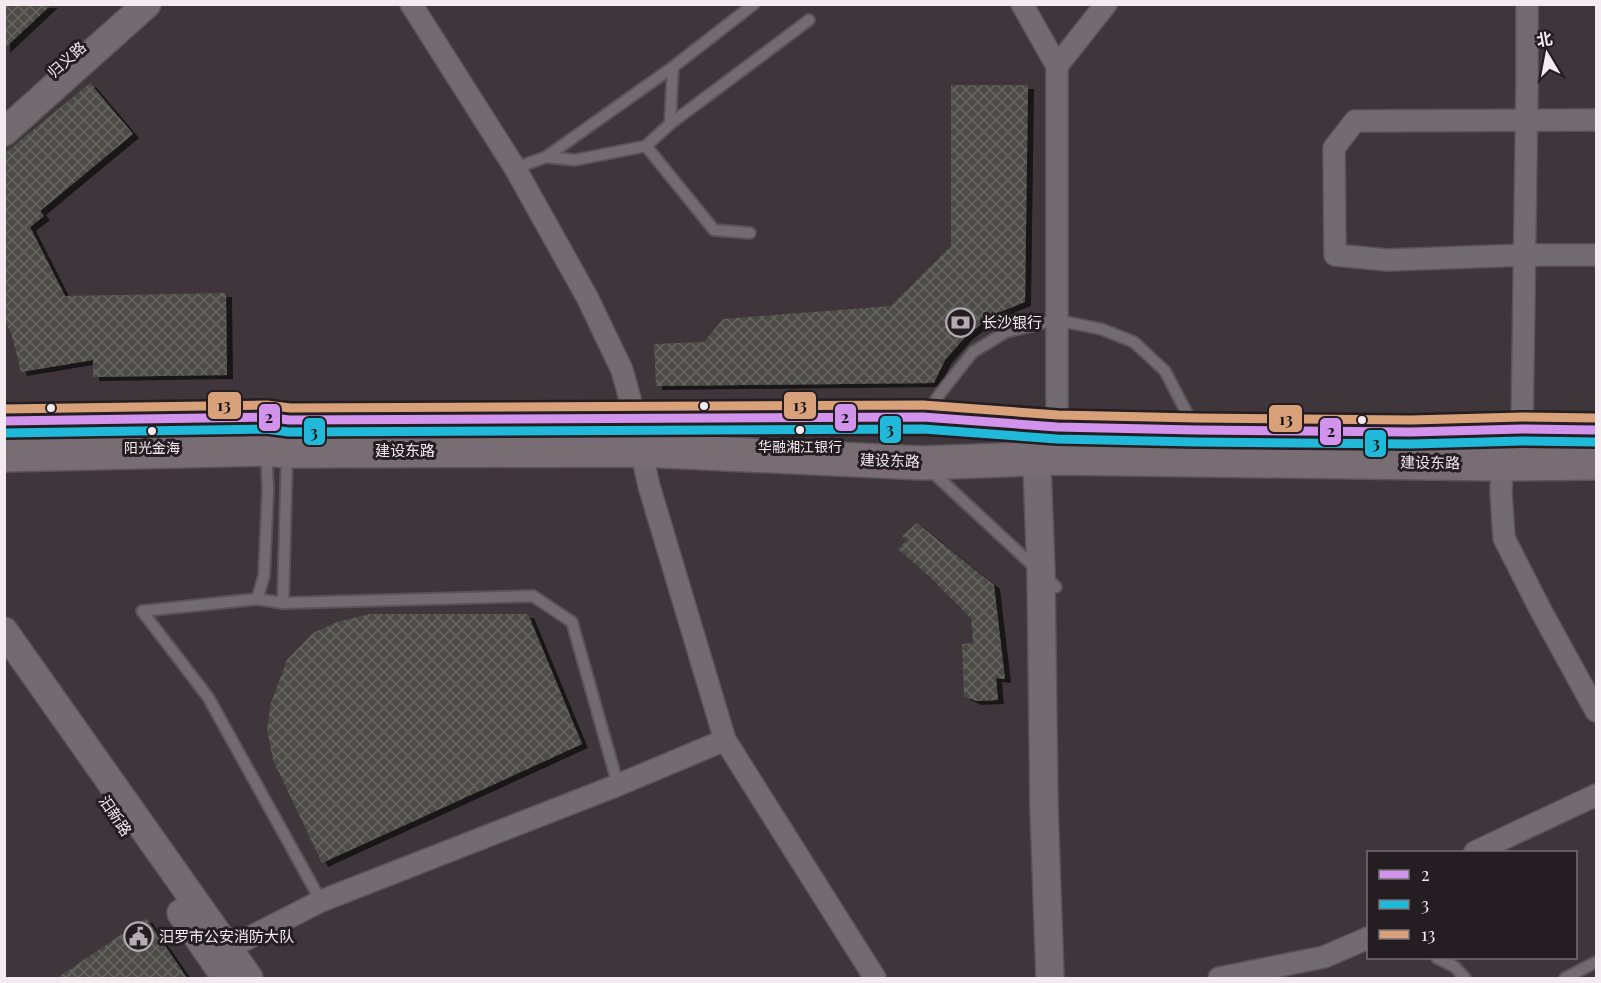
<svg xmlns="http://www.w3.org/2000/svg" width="1601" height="983" viewBox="0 0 1601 983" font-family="'Playfair Display','Noto Sans SC',serif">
<defs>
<pattern id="building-cross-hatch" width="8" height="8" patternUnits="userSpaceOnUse" patternTransform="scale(1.5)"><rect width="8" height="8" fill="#4e4c46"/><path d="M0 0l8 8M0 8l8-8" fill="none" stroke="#686661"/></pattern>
<filter id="shadow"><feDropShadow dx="6" dy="4" stdDeviation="0" flood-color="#0009"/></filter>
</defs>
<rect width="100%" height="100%" fill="#3e363b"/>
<g fill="url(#building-cross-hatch)" filter="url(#shadow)">
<path d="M 4,4 L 52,4 L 4,49 Z"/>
<path d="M 90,83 L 133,134 L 40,211 L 44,216 L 30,227 L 65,296 L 226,293 L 227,375 L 93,377 L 93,360 L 21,372 L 11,332 L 4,320 L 4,154 Z"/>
<path d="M 951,85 L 1028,85 L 1025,302 L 993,315 L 966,336 L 945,360 L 934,383 L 656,386 L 654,344 L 704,342 L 723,319 L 891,306 L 951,246 Z"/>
<path d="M 917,523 L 994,585 L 1005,679 L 996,678 L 998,700 L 976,701 L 964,696 L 962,644 L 973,643 L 971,618 L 931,578 L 898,549 L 907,540 L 902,536 Z"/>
<path d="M 370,614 L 528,614 L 582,744 L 322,863 L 273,760 L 267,729 L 271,703 L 287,660 L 313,633 L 337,622 Z"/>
<path d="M 146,918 L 187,978 L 57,978 Z"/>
</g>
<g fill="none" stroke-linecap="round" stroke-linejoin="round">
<defs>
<g id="service">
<path d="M 670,124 L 673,67"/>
<path d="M 646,146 L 714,230 L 750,233"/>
<path d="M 546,157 L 575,160 L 646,146 L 670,124 L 809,20"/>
<path d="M 515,168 L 546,157 L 673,67 L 754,4"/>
<path d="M 927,412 L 942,391 L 973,352 L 1006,332 L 1056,320 L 1101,329 L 1134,342 L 1165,371 L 1193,425"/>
<path d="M 929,469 L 1056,587"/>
<path d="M 257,599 L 264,576 L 268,489 L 266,453"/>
<path d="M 283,603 L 287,453"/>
<path d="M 321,901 L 208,697 L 142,611 L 257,599 L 283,603 L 533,596 L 572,622 L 618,785"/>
<path d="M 1437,958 L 1455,967 L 1465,978"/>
<path d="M 1565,978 L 1596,962"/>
</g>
<g id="minor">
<path d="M 411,4 L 515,168 L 587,297 L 622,370 L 635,417 L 641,450 L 649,486 L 725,740 L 875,978"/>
<path d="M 1022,4 L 1057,66 L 1057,427"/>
<path d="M 1057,66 L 1106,4"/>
<path d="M 1596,120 L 1355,121 L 1334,148 L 1335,255 L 1387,260 L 1525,255 L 1596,255"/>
<path d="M 1522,429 L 1527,85 L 1527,4"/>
<path d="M 1502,464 L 1501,492 L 1504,538 L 1540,609 L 1596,711"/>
<path d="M 1475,852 L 1596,795"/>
<path d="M 217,954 L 321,901 L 618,785 L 725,740"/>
<path d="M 1219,978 L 1324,957 L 1368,938"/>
</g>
<g id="tertiary">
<path d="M 4,132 L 147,4"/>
<path d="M 1036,439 L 1041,573 L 1044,808 L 1050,978"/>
<path d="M 4,631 L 249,978"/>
<path d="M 181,913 L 226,978"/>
</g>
<g id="primary">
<path d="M 4,421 L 267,417 L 289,420 L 923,417 L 1057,427 L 1196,430 L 1411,432 L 1522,429 L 1596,430"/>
<path d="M 4,455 L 266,449 L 287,451 L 641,450 L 922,463 L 1057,458 L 1502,464 L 1596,463"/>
</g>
</defs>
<use href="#service" stroke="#5a5458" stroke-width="14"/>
<use href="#minor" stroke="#5a5458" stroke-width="24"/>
<use href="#tertiary" stroke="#5a5458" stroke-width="30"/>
<use href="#primary" stroke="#5a5458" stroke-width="36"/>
<use href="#service" stroke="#726c70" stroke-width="10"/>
<use href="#minor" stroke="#726c70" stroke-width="21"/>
<use href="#tertiary" stroke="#726c70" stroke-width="27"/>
<use href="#primary" stroke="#796d74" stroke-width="33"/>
<defs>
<path id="bus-1" d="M 4,421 L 267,417 L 289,420 L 923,417 L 1057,427 L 1196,430 L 1411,432 L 1522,429 L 1596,430"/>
<path id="bus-2" d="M 4,433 L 266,429 L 289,432 L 923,429 L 1057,439 L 1196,442 L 1411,444 L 1522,441 L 1596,442"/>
<path id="bus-3" d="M 4,409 L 267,405 L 290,408 L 923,405 L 1058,415 L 1196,418 L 1411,420 L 1522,417 L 1596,418"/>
</defs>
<use href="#bus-1" stroke="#241d21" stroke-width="14"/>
<use href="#bus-2" stroke="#241d21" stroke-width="14"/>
<use href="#bus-3" stroke="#241d21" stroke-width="14"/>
<use href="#bus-1" stroke="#d193ec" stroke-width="9"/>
<use href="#bus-2" stroke="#20b9da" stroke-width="9"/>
<use href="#bus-3" stroke="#d9a179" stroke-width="9"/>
</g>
<defs>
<symbol id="bank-ring" viewBox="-11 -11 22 22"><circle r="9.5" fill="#241d21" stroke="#b4acb1" stroke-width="1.5"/><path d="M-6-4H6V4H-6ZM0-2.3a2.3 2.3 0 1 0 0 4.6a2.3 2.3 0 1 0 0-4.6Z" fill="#b4acb1"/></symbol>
<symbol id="civic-ring" viewBox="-11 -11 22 22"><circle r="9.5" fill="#241d21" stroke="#b4acb1" stroke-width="1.5"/><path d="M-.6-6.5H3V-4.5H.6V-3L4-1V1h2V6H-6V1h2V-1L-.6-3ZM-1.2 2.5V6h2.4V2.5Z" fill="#b4acb1"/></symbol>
</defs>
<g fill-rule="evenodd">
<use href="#bank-ring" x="944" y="306" width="33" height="33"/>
<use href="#civic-ring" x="122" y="920" width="33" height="33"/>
</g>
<g fill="#f4ebf0" stroke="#241d21" stroke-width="2">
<circle cx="704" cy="406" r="5"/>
<circle cx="51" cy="408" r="5"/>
<circle cx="1362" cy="420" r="5"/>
<circle cx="800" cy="430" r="5"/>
<circle cx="152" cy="431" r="5"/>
</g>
<g text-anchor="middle" stroke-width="6" stroke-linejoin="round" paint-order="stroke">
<g font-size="14" fill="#f4ebf0" stroke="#241d21">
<text x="800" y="452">华融湘江银行</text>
<text x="152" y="453">阳光金海</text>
</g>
<g font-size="15" fill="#f4ebf0" stroke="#241d21">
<text transform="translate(67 60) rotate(-42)" y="5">归义路</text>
<text x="405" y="456">建设东路</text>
<text transform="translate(890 461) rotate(2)" y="5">建设东路</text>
<text transform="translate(1430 463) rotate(1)" y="5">建设东路</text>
<text transform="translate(115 816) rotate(56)" y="5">汨新路</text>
</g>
<g font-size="15" fill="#f4ebf0" stroke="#241d21" text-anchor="start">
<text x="982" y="328">长沙银行</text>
<text x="159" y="942">汨罗市公安消防大队</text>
</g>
</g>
<g stroke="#241d21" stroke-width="2">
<rect x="783" y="391" width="34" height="29" rx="6" fill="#d9a179"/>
<rect x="207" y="391" width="35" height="29" rx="6" fill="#d9a179"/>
<rect x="258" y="403" width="23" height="29" rx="6" fill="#d193ec"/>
<rect x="834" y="403" width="23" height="29" rx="6" fill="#d193ec"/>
<rect x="1268" y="404" width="35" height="29" rx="6" fill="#d9a179"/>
<rect x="879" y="415" width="23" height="29" rx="6" fill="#20b9da"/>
<rect x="1319" y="417" width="23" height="29" rx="6" fill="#d193ec"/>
<rect x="303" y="417" width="23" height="29" rx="6" fill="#20b9da"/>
<rect x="1364" y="429" width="23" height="29" rx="6" fill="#20b9da"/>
</g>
<g font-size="16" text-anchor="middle" font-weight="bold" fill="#111">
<text x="800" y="411">13</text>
<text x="224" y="411">13</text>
<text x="269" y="423">2</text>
<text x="845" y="423">2</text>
<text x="1286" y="425">13</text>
<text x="890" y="435">3</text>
<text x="1331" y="437">2</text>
<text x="314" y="438">3</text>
<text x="1376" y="449">3</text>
</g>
<rect width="1601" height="983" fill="none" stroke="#f4ebf0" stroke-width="12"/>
<rect x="1367" y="851" width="210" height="108" fill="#241d21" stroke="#776f74" stroke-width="1.5"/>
<rect x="1379" y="870" width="30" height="9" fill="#d193ec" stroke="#776f74" stroke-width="1.5"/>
<text x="1421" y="881" font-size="18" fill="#f4ebf0">2</text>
<rect x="1379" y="900" width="30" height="9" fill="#20b9da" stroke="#776f74" stroke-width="1.5"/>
<text x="1421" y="911" font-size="18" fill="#f4ebf0">3</text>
<rect x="1379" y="930" width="30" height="9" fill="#d9a179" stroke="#776f74" stroke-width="1.5"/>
<text x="1421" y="941" font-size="18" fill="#f4ebf0">13</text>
<g transform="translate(1547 54) rotate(350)" stroke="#241d21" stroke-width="4.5" paint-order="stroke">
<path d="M0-4.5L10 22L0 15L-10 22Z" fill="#f4ebf0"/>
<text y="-9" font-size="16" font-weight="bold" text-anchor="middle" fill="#f4ebf0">北</text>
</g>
</svg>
